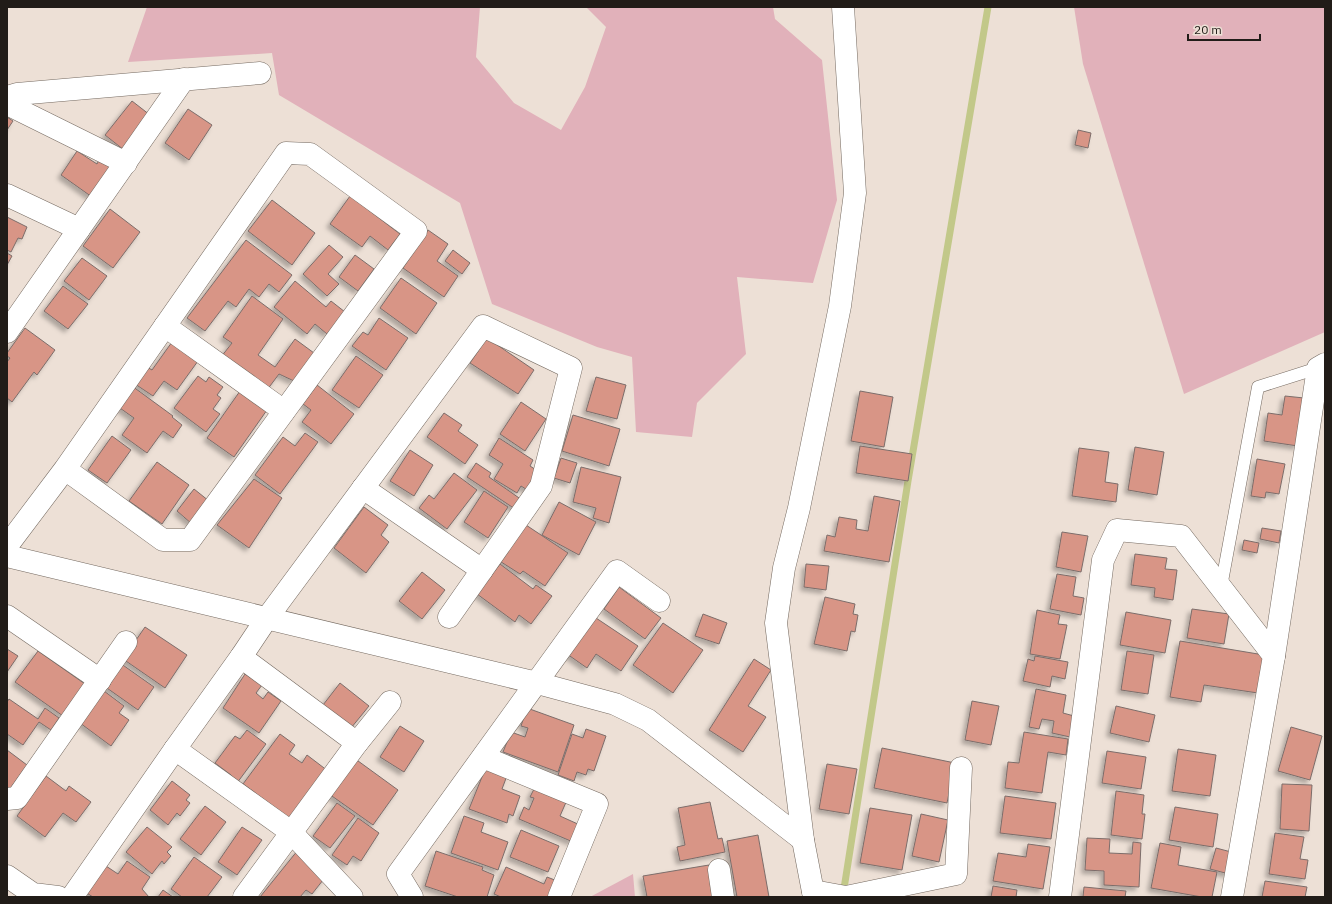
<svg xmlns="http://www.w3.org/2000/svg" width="1332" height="904" viewBox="0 0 1332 904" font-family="'IBM Plex Sans',sans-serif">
<defs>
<filter id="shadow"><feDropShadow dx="-3.5" dy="3.5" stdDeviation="2" flood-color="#0004"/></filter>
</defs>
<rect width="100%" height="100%" fill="#ede0d6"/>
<g fill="#e1b1ba">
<path d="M 147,7 L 480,7 L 476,57 L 514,103 L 561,130 L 585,87 L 606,27 L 586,7 L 773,7 L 775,19 L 822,60 L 837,200 L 813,283 L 737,277 L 746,354 L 697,403 L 692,437 L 636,432 L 632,357 L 597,347 L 492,304 L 460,203 L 279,95 L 272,53 L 128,62 Z"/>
<path d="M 1074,7 L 1325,7 L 1325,332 L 1184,394 L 1083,64 Z"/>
<path d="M 633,874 L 635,897 L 590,897 Z"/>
</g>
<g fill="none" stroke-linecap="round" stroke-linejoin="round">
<path stroke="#c2c889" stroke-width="7" d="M 843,895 L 908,481 L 988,7"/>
</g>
<g fill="#d89586" stroke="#7c6d6a" filter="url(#shadow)">
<path d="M 132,101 L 150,115 L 124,150 L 105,135 Z"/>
<path d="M 188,109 L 212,125 L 189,160 L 165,143 Z"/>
<path d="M 7,117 L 13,121 L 7,130 Z"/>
<path d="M 1078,130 L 1091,133 L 1088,148 L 1075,145 Z"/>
<path d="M 77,151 L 97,164 L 100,158 L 112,167 L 92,197 L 61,175 Z"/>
<path d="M 350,196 L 400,234 L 388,250 L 370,236 L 362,247 L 330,224 Z"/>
<path d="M 272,200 L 315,233 L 292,265 L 248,231 Z"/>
<path d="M 110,209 L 140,232 L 113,268 L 83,246 Z"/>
<path d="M 7,217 L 27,227 L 22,239 L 18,238 L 11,252 L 7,250 Z"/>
<path d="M 428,230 L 448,244 L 437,261 L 458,276 L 444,297 L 403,268 Z"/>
<path d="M 246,240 L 292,275 L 279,292 L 269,284 L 259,297 L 249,289 L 236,307 L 228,301 L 205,331 L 187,318 Z"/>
<path d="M 329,245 L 343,257 L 328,274 L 339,284 L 327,296 L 303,274 Z"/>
<path d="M 453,250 L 470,263 L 462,274 L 445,261 Z"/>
<path d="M 7,253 L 12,256 L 7,265 Z"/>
<path d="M 355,255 L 374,269 L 358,291 L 339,277 Z"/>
<path d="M 82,258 L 107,276 L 89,300 L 64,281 Z"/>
<path d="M 401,278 L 437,303 L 416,334 L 380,308 Z"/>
<path d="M 295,281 L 326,307 L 331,301 L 345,312 L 327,334 L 315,324 L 307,334 L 274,307 Z"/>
<path d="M 63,286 L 88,304 L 68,329 L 44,311 Z"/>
<path d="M 252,296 L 283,319 L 258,355 L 275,367 L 295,339 L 314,353 L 294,381 L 279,374 L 267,390 L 221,357 L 232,343 L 223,337 Z"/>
<path d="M 379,318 L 408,338 L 386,370 L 352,346 L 363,332 L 368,335 Z"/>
<path d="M 25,328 L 55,350 L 37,375 L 34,372 L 12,402 L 7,398 L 7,362 L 10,358 L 7,356 L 7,353 Z"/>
<path d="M 487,338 L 534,370 L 518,394 L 470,363 Z"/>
<path d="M 172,342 L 198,361 L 177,390 L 164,381 L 153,396 L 135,384 L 147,367 L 152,370 Z"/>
<path d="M 356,356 L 383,375 L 359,408 L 332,390 Z"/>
<path d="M 198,376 L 206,382 L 209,377 L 223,387 L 217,395 L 221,398 L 213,409 L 220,414 L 206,432 L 174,408 Z"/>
<path d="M 596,377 L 626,385 L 617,419 L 586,411 Z"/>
<path d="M 317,385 L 354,414 L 331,444 L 302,422 L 311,410 L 303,404 Z"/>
<path d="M 132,386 L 173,416 L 172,417 L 182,425 L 173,438 L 163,431 L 147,453 L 122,435 L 134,418 L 117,406 Z"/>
<path d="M 240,391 L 267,410 L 234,457 L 207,438 Z"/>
<path d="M 860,391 L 893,397 L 884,447 L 851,441 Z"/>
<path d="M 1285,396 L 1304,398 L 1298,446 L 1264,441 L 1268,413 L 1282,415 Z"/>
<path d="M 521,402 L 546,419 L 525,451 L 500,434 Z"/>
<path d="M 444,413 L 462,425 L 458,431 L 478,445 L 465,464 L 427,437 Z"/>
<path d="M 573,415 L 620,429 L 609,466 L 562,451 Z"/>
<path d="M 305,433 L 318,442 L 280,494 L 255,475 L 283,437 L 295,446 Z"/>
<path d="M 112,436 L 131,450 L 107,483 L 88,470 Z"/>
<path d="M 499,438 L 533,460 L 530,466 L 541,473 L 529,491 L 521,486 L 517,493 L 494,479 L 503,464 L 489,455 Z"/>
<path d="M 860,446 L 912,454 L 908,481 L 856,473 Z"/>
<path d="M 1135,447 L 1164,452 L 1157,495 L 1128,490 Z"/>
<path d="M 1079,448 L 1109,452 L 1105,482 L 1118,484 L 1116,502 L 1072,496 Z"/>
<path d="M 410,450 L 433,465 L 414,496 L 390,481 Z"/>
<path d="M 561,458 L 577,463 L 570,483 L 554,478 Z"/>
<path d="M 1257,459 L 1285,464 L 1279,494 L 1266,492 L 1265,498 L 1251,496 Z"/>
<path d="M 157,462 L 189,485 L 162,524 L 129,501 Z"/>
<path d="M 476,463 L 491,473 L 489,477 L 522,500 L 515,509 L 467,477 Z"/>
<path d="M 581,467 L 621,477 L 609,523 L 593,518 L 596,508 L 573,502 Z"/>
<path d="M 454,473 L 477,490 L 447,529 L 419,508 L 429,495 L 434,499 Z"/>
<path d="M 254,479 L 282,498 L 249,548 L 217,525 Z"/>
<path d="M 194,489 L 209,501 L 192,524 L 177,511 Z"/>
<path d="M 484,491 L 508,507 L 488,538 L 464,522 Z"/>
<path d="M 874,496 L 900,501 L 889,562 L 824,551 L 827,535 L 835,537 L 839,517 L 857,520 L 856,529 L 868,531 Z"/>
<path d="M 559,502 L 596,522 L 579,555 L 542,535 Z"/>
<path d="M 364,507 L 388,525 L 381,535 L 389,542 L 366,573 L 334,548 Z"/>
<path d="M 523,523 L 568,553 L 545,586 L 523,571 L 520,574 L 498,560 Z"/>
<path d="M 1262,528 L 1281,531 L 1279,543 L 1260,539 Z"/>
<path d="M 1062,532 L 1088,536 L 1081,572 L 1056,567 Z"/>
<path d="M 1244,540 L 1259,543 L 1257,553 L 1242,550 Z"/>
<path d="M 1135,554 L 1167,558 L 1165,569 L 1177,570 L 1173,600 L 1154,597 L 1155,588 L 1131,585 Z"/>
<path d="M 500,564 L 533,589 L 536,585 L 552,596 L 531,624 L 519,615 L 515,622 L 477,594 Z"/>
<path d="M 806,564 L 829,566 L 826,590 L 804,587 Z"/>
<path d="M 422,572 L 445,590 L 422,619 L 399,601 Z"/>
<path d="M 1057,574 L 1076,577 L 1073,596 L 1084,598 L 1081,615 L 1050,609 Z"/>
<path d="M 619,587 L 661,618 L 645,639 L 604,609 Z"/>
<path d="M 825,597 L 855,604 L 853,614 L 858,615 L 855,632 L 851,631 L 847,651 L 814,644 Z"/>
<path d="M 1192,609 L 1229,614 L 1224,644 L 1187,638 Z"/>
<path d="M 1037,610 L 1060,615 L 1058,624 L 1067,625 L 1060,659 L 1030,654 Z"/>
<path d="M 1126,612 L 1171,620 L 1165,653 L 1120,645 Z"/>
<path d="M 703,614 L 727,623 L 719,644 L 695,636 Z"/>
<path d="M 593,616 L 638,646 L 621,671 L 596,654 L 587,668 L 567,654 Z"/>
<path d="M 663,623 L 703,650 L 673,693 L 633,665 Z"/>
<path d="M 145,627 L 187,655 L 165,688 L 123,659 Z"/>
<path d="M 1180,641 L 1264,655 L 1258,693 L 1204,685 L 1201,702 L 1170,697 Z"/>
<path d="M 7,649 L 18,656 L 7,672 Z"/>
<path d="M 38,651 L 85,684 L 63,716 L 15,682 Z"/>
<path d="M 1127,651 L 1154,655 L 1148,694 L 1121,690 Z"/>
<path d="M 1035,656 L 1068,662 L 1065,679 L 1052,676 L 1050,687 L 1023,681 L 1028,659 L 1034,661 Z"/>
<path d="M 754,659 L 771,670 L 748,706 L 766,717 L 743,752 L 709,730 Z"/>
<path d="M 120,663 L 154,687 L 138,710 L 104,686 Z"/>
<path d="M 245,674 L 262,685 L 256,693 L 263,699 L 268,692 L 281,701 L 259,733 L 223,708 Z"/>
<path d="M 340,683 L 369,706 L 351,728 L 323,705 Z"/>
<path d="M 1036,689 L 1066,695 L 1063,713 L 1074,716 L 1070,737 L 1052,733 L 1054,721 L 1042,719 L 1039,729 L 1029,727 Z"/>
<path d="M 104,691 L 124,706 L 119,713 L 129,720 L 111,746 L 80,723 Z"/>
<path d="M 9,699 L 38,719 L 45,708 L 59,718 L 51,730 L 39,722 L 23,745 L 7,734 L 7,702 Z"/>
<path d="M 972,701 L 999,706 L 991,745 L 965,740 Z"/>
<path d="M 1116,706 L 1155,715 L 1149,742 L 1110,733 Z"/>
<path d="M 527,708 L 574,725 L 558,772 L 503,752 L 511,732 L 525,737 L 528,728 L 521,726 Z"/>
<path d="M 400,726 L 424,741 L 404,772 L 380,757 Z"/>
<path d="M 1291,727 L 1322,736 L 1310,780 L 1278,771 Z"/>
<path d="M 586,729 L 606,736 L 594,771 L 588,769 L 586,775 L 577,772 L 574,781 L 558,775 L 572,734 L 583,738 Z"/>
<path d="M 247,730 L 266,744 L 237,783 L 231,779 L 231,775 L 215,763 L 235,736 L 240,739 Z"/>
<path d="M 1024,732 L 1068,739 L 1066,755 L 1048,752 L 1042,793 L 1005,788 L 1008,762 L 1019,763 Z"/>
<path d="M 280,734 L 295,745 L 289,754 L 302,763 L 307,755 L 328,771 L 292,820 L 243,784 Z"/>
<path d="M 882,748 L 955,763 L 947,803 L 874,788 Z"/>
<path d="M 1178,749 L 1216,755 L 1210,796 L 1172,791 Z"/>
<path d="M 7,750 L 27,765 L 7,793 Z"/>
<path d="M 1107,751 L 1146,757 L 1141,789 L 1102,783 Z"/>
<path d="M 354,758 L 398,790 L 373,825 L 329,794 Z"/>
<path d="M 827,764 L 857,769 L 849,814 L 819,809 Z"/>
<path d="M 487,770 L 508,773 L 502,789 L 520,796 L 513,816 L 509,814 L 507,823 L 469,809 L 484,772 Z"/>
<path d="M 46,776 L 66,791 L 69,786 L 91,802 L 76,822 L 63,813 L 45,837 L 17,816 Z"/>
<path d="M 172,781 L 190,795 L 186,800 L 190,803 L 180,816 L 177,813 L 168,825 L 150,810 Z"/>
<path d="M 1282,784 L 1312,785 L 1309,831 L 1280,829 Z"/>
<path d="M 535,787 L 567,800 L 560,816 L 580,825 L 573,842 L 519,819 L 524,807 L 529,810 L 534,798 L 530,797 Z"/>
<path d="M 1116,791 L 1144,795 L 1142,814 L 1145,814 L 1142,839 L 1111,835 Z"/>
<path d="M 1005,796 L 1056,803 L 1051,839 L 1000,833 Z"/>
<path d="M 710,802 L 718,839 L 722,838 L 725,852 L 680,861 L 677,847 L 685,845 L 678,808 Z"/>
<path d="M 337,803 L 355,816 L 330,848 L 313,836 Z"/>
<path d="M 205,806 L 226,822 L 201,855 L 180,839 Z"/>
<path d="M 1175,807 L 1218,814 L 1213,847 L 1169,840 Z"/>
<path d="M 870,808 L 912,815 L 902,870 L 860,863 Z"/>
<path d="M 921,814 L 948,820 L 939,862 L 912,856 Z"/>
<path d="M 464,816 L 484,823 L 481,832 L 508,842 L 498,870 L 451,853 Z"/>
<path d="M 358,818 L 379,833 L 361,861 L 353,856 L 347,865 L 332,855 Z"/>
<path d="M 147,827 L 172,847 L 167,852 L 171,856 L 164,864 L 162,861 L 152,874 L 126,852 Z"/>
<path d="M 242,827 L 262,840 L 237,875 L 218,862 Z"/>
<path d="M 521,830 L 559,846 L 548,872 L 510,857 Z"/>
<path d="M 1275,833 L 1304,837 L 1300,859 L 1308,860 L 1305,879 L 1269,874 Z"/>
<path d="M 758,835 L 769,897 L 737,897 L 727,841 Z"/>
<path d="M 1087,838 L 1110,839 L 1109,853 L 1132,854 L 1133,842 L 1141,843 L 1139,887 L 1104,885 L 1104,871 L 1085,870 Z"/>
<path d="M 1160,843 L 1181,847 L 1178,865 L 1217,872 L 1212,897 L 1202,897 L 1151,888 Z"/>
<path d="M 1028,844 L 1050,847 L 1043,889 L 993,881 L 998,853 L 1026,857 Z"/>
<path d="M 1216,848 L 1235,853 L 1229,874 L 1210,869 Z"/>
<path d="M 298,850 L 327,875 L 312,894 L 306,890 L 300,897 L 260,897 Z"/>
<path d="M 436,851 L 483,867 L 482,870 L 494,875 L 487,897 L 458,897 L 425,886 Z"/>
<path d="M 194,857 L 222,877 L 207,897 L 182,897 L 171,889 Z"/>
<path d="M 127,861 L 150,877 L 142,889 L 149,897 L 93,897 L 85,892 L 103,864 L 118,874 Z"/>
<path d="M 709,865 L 715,897 L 647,897 L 643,876 Z"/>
<path d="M 506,867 L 544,884 L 547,877 L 560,882 L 553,897 L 501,897 L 494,894 Z"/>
<path d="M 1265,881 L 1307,887 L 1305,897 L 1262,897 Z"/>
<path d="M 993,886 L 1017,890 L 1016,897 L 991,897 Z"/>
<path d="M 1084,887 L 1126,891 L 1125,897 L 1083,897 Z"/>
<path d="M 163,890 L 173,897 L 158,897 Z"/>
</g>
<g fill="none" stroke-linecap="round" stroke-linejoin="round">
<defs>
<path id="lane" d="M 1221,587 L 1258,387 L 1318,368"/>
<g id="street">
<path d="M 7,97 L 17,94 L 260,73"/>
<path d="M 7,104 L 126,163"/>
<path d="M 7,195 L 79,229"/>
<path d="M 165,326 L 284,411"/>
<path d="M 7,332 L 184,79"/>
<path d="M 363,488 L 482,570"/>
<path d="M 7,546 L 65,469 L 286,153 L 310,154 L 416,231 L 190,540 L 163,540 L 65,469"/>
<path d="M 7,616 L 100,680"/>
<path d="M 1274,656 L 1318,368 L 1325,364"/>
<path d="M 241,657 L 357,743"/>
<path d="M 175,749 L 291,832 L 352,897"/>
<path d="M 483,757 L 597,804 L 559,897"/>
<path d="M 7,799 L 17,798 L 126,642"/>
<path d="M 719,870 L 723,897"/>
<path d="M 7,876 L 33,894 L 58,897"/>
<path d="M 813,891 L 846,897"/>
<path d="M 72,897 L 175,749 L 241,657 L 267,618 L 483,326 L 571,368 L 541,486 L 449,617"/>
<path d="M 244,897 L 357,743 L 390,702"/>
<path d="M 412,897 L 398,874 L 617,571 L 659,601"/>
<path d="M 846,897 L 956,874 L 961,768"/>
<path d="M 1060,897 L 1103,560 L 1117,530 L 1181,536 L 1274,656 L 1232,897"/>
</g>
<g id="secondary">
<path d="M 7,556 L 537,683 L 615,704 L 648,720 L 803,840"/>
<path d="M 814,897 L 803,840 L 776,623 L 784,568 L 799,508 L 840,306 L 855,193 L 843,7"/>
</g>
</defs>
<use href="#lane" stroke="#756a61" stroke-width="13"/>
<use href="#street" stroke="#756a61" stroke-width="23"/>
<use href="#secondary" stroke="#756a61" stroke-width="23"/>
<use href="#lane" stroke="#fff" stroke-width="12"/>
<use href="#street" stroke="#fff" stroke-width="22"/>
<use href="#secondary" stroke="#fff" stroke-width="22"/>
</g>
<rect width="1332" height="904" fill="none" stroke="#211c18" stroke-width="16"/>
<path d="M1188 34v6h72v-6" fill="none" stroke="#211c18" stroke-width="2"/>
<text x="1194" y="34" font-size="12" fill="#211c18" stroke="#ede0d6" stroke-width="3" paint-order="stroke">20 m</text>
</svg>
